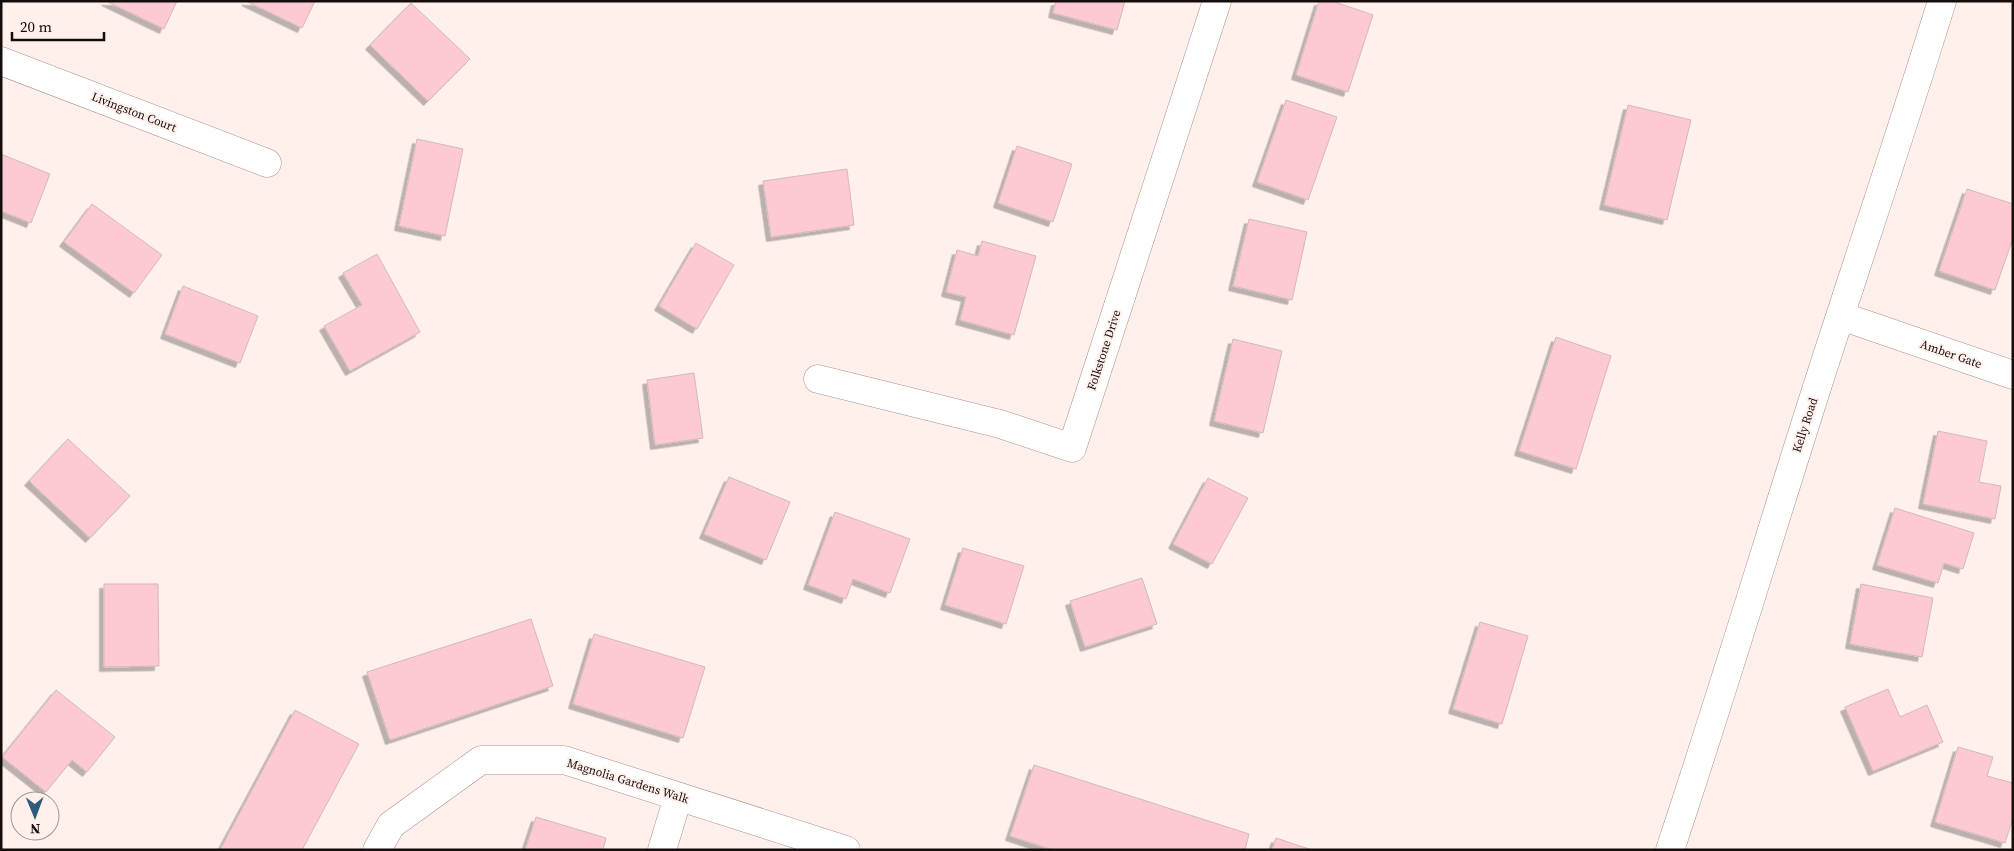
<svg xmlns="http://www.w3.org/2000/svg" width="2014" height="851" viewBox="0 0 2014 851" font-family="'Source Serif 4',serif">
<defs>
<filter id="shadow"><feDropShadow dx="-4.5" dy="4.5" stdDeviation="0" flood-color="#0004"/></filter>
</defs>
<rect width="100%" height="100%" fill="#fff0ec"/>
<g fill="#fdc9d2" stroke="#d2b9bd" filter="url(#shadow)">
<path d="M 106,1 L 177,1 L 164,29 Z"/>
<path d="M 246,1 L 315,1 L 302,28 Z"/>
<path d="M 1056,1 L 1125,1 L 1117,30 L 1053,13 Z"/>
<path d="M 1319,1 L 1332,1 L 1373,15 L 1348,92 L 1296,75 Z"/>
<path d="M 411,3 L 470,59 L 428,101 L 370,45 Z"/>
<path d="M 1286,100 L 1337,117 L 1308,200 L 1257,182 Z"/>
<path d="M 1628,105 L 1691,120 L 1667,220 L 1604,205 Z"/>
<path d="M 417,139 L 463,149 L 445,236 L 399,226 Z"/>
<path d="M 1017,146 L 1072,164 L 1053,222 L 998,203 Z"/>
<path d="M 1,154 L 50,174 L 31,223 L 1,211 Z"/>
<path d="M 847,169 L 854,225 L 771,237 L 763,181 Z"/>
<path d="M 1967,189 L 2013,204 L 2013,238 L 1995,290 L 1939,271 Z"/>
<path d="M 92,204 L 162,255 L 134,293 L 64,242 Z"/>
<path d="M 1249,219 L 1307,232 L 1292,300 L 1233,286 Z"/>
<path d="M 982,241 L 1036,256 L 1014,335 L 960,320 L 966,297 L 946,292 L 957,250 L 978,256 Z"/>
<path d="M 696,243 L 734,265 L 697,329 L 659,306 Z"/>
<path d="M 377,254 L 420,332 L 350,371 L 324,326 L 362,305 L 343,273 Z"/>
<path d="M 183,286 L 258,316 L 240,363 L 165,334 Z"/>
<path d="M 1556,337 L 1611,356 L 1576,469 L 1519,451 Z"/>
<path d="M 1233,339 L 1282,351 L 1263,433 L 1214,421 Z"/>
<path d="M 694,373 L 703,438 L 655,445 L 647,380 Z"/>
<path d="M 1938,431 L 1987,441 L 1979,482 L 2001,486 L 1995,519 L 1923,504 Z"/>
<path d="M 68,439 L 130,496 L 90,538 L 29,481 Z"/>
<path d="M 729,477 L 790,502 L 766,560 L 704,534 Z"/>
<path d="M 1208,478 L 1248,498 L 1212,564 L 1173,544 Z"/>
<path d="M 1895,508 L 1974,533 L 1963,569 L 1944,563 L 1938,583 L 1877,565 Z"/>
<path d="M 835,512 L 910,539 L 890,593 L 853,579 L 846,599 L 808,585 Z"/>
<path d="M 963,548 L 1024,566 L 1006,624 L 945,605 Z"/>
<path d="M 1142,578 L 1157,624 L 1085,647 L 1070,601 Z"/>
<path d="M 104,584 L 158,584 L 159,666 L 104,667 Z"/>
<path d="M 1861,584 L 1933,598 L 1922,657 L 1850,644 Z"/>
<path d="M 531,619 L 553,686 L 390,740 L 367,672 Z"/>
<path d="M 1480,622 L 1528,636 L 1502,724 L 1453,709 Z"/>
<path d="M 594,634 L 705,667 L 683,738 L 573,704 Z"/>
<path d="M 1888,689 L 1900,717 L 1927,705 L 1943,742 L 1873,771 L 1845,707 Z"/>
<path d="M 56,690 L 115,737 L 87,772 L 72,760 L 46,792 L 2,757 Z"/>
<path d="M 295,710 L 359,744 L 302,850 L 220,850 Z"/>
<path d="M 1958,747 L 1993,757 L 1987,776 L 2013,783 L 2013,818 L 2005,843 L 1935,822 Z"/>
<path d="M 1034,765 L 1249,834 L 1245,850 L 1053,850 L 1010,836 Z"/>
<path d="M 536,817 L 606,838 L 603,850 L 525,850 Z"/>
<path d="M 1276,838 L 1312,850 L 1272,850 Z"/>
</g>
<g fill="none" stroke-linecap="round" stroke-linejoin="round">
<defs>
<g id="minor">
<path d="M 1,61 L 267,163"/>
<path d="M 1841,316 L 2013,375"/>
<path d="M 818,379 L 1000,424 L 1072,448 L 1217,1"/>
<path d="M 377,850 L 391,825 L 481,760 L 564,760 L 846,850"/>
<path d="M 662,850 L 678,797"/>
<path d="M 1670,850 C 1719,703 1764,554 1811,406 C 1854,271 1900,137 1942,1"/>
</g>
</defs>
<use href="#minor" stroke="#a8928b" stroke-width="29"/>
<use href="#minor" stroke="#fff" stroke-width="28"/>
</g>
<g text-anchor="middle" stroke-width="4" stroke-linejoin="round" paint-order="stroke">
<g font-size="12" fill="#150d0b" stroke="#fff0ec">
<text transform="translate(134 112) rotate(21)" y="4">Livingston Court</text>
<text transform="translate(1104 350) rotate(-72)" y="4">Folkstone Drive</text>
<text transform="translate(1951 354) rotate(19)" y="4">Amber Gate</text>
<text transform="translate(1805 425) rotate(-72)" y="4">Kelly Road</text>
<text transform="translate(628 781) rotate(17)" y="4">Magnolia Gardens Walk</text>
</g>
</g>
<rect width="2014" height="851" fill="none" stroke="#150d0b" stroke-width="5"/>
<g transform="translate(35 816) rotate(179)"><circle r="24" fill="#fff0ec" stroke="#a19592"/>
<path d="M0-4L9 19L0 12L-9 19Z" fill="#2b5d7b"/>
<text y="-8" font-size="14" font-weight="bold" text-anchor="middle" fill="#150d0b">N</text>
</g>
<path d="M12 32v8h92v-8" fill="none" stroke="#150d0b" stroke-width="2.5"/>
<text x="20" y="32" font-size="15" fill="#150d0b" stroke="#fff0ec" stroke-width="4" paint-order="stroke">20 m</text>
</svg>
